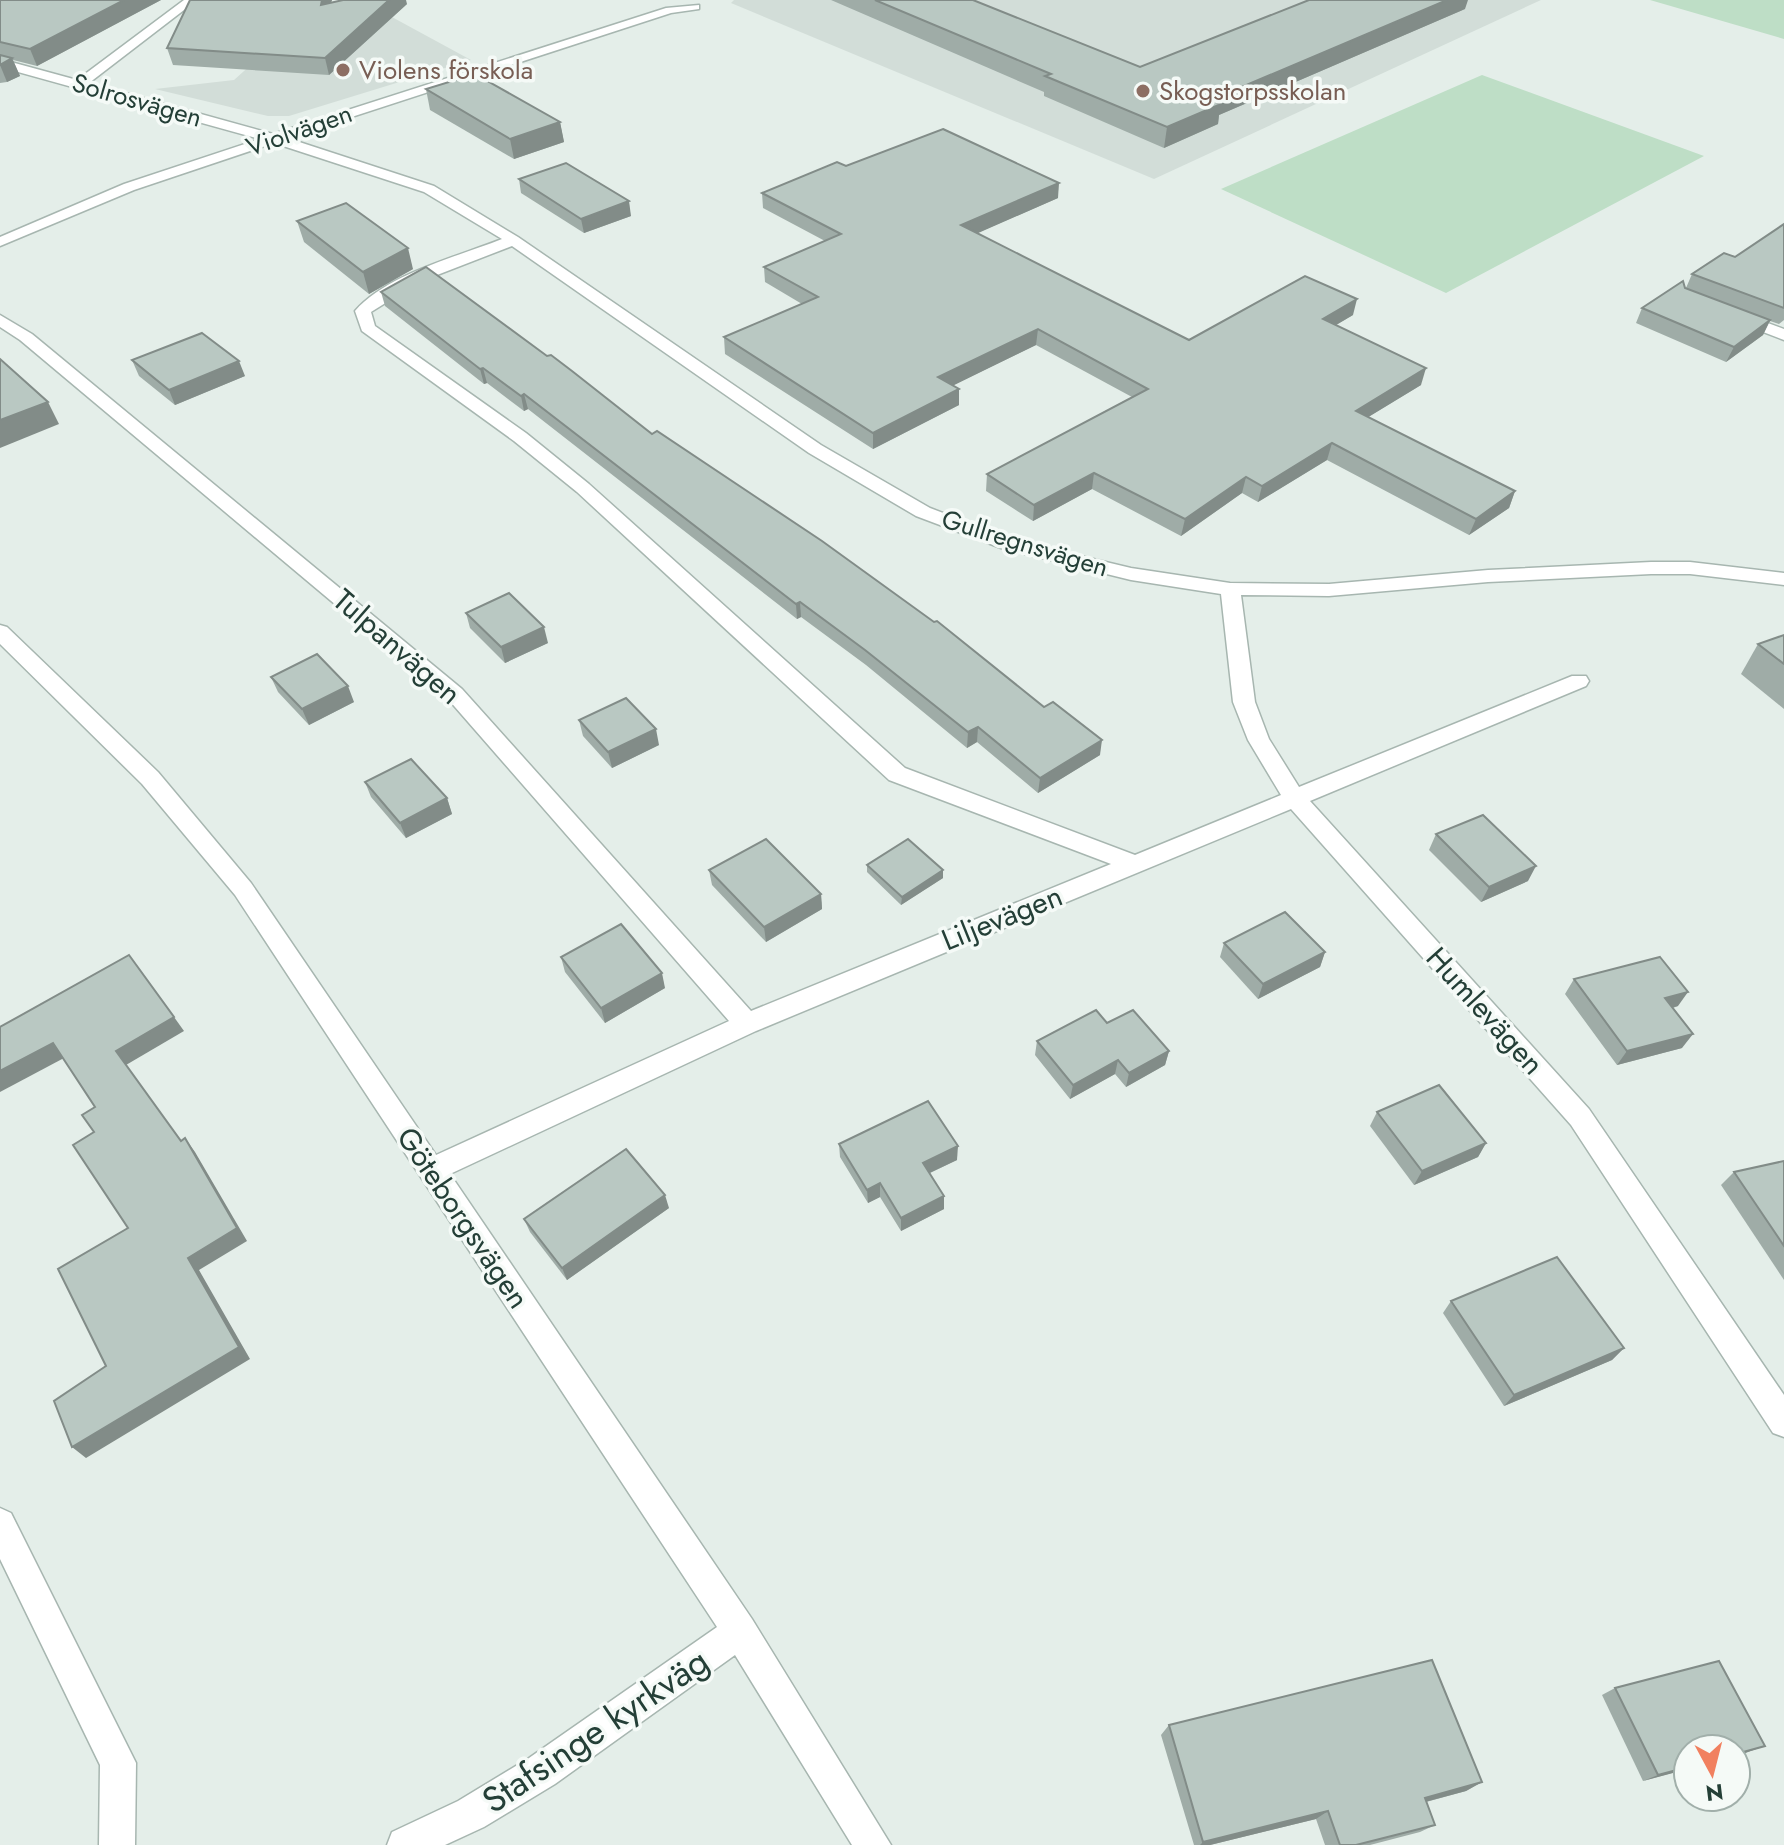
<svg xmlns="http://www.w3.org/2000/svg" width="1784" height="1845" viewBox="0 0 1784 1845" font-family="Jost,sans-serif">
<rect width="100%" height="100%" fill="#e4eee9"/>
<g fill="#d2ddd8">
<path d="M 734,0 L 1541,0 L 1154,179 L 731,3 Z"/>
<path d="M 314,8 L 379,10 L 471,60 L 289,116 L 268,116 L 155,89 L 234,80 Z"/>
</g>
<g fill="#bedec6">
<path d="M 1650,0 L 1784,0 L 1784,39 Z"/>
<path d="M 1482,75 L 1704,156 L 1446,293 L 1221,189 Z"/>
</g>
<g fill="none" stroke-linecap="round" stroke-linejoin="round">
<defs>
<g id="minor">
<path d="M 184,0 L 197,0 L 89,83 L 273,134 L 666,8 L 699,5 L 699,9 L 671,13 L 287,138 L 434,186 L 518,237 L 821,445 L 930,508 L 1014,540 L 1131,568 L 1230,583 L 1329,584 L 1488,570 L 1651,562 L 1690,562 L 1784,573 L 1784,585 L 1690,574 L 1651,574 L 1488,582 L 1329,596 L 1241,595 L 1255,702 L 1269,739 L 1299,787 L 1572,676 L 1586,676 L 1589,681 L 1586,686 L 1310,801 L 1589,1109 L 1784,1395 L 1784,1437 L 1773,1433 L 1571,1125 L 1291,809 L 756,1031 L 450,1174 L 752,1619 L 891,1845 L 852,1845 L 735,1655 L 555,1784 L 484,1827 L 445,1845 L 387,1845 L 392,1832 L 458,1801 L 529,1758 L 717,1627 L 235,895 L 142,784 L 0,644 L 0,625 L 7,627 L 158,772 L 251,883 L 436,1155 L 729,1021 L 448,699 L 20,340 L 0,327 L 0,315 L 32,334 L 462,689 L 751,1011 L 1111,864 L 889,780 L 577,492 L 514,441 L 362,331 L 355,311 C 387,274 457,257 502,239 L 424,192 L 274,143 L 134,190 L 0,246 L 0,237 L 124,184 L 260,139 L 0,67 L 0,59 L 77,80 ZM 512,246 L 809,453 L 916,516 L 1001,548 L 1131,580 L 1221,594 L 1233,702 L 1248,740 L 1281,795 L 1135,855 L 905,768 L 589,484 L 526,433 L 375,326 L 371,312 L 419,282 Z"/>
<path d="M 1738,312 L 1784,329 L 1784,340 L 1732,320 L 1730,317 Z"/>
<path d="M 0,1508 L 11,1513 L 136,1763 L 135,1845 L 99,1845 L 100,1765 L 0,1559 Z"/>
</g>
</defs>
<use href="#minor" stroke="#a7b6b0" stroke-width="3"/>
<use href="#minor" fill="#fff" fill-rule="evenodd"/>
</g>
<g fill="#9faca7">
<path d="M 0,0 L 161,0 L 37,66 L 13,60 L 20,76 L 7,82 L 0,83 Z"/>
<path d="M 190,0 L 332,0 L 331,2 L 407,4 L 329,75 L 173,65 L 167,48 Z"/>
<path d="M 831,0 L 973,0 L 1140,67 L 1465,9 L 1219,115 L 1218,124 L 1164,148 L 1044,96 L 1044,92 Z"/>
<path d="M 426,89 L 560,122 L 564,142 L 514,159 L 430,110 Z"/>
<path d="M 846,166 L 1058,198 L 977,233 L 1189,340 L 1353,315 L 1336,325 L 1421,385 L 1368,417 L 1515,491 L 1509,508 L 1469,535 L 1327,460 L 1258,502 L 1242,493 L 1181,536 L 1092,489 L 1033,521 L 986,491 L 987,474 L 1132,397 L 1036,345 L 953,385 L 959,405 L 873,449 L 725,354 L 724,337 L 802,304 L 765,282 L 764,267 L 825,241 L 763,208 L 762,193 Z"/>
<path d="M 519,179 L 631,216 L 584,233 L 521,193 Z"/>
<path d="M 297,221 L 413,269 L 369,294 L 304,242 Z"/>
<path d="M 1784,224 L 1784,320 L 1779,324 L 1770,321 L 1763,335 L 1726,362 L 1636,323 L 1642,308 L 1686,288 L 1692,274 L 1735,257 Z"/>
<path d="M 381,292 L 652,434 L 1100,755 L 1038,793 L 977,742 L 967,748 L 866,665 L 801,617 L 797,619 L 528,409 L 524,411 L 487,383 L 484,384 L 385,306 Z"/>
<path d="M 132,360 L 245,376 L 175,405 L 139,376 Z"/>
<path d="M 466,613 L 548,643 L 505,663 L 470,628 Z"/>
<path d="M 1784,635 L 1784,709 L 1741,674 L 1758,644 Z"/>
<path d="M 271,677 L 354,702 L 309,725 L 278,692 Z"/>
<path d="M 579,720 L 659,745 L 612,768 L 583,736 Z"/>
<path d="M 365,782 L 447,798 L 452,814 L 406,838 L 371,797 Z"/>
<path d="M 1436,834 L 1528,881 L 1481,902 L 1429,850 Z"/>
<path d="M 867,865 L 943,870 L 943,878 L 901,905 L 867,872 Z"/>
<path d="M 709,870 L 821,894 L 822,909 L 766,942 L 712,885 Z"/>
<path d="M 1224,943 L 1325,952 L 1320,967 L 1258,999 L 1220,957 Z"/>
<path d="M 561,957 L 665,988 L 605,1023 L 565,972 Z"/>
<path d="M 1574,979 L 1678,1006 L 1673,1008 L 1682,1048 L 1617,1065 L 1565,994 Z"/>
<path d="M 1107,1023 L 1169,1051 L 1165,1065 L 1126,1087 L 1115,1074 L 1070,1099 L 1035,1055 L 1037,1041 Z"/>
<path d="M 1377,1112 L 1486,1143 L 1478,1157 L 1414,1185 L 1370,1126 Z"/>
<path d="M 839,1144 L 957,1160 L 930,1173 L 944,1209 L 901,1231 L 880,1197 L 868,1203 L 840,1157 Z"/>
<path d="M 1784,1161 L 1784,1280 L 1721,1185 L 1734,1172 Z"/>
<path d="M 669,1208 L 567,1280 L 530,1232 L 524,1219 Z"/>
<path d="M 1451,1301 L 1624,1348 L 1612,1360 L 1504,1406 L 1443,1313 Z"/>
<path d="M 1615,1688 L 1748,1752 L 1643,1781 L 1602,1695 Z"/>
<path d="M 1169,1725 L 1482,1782 L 1466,1791 L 1426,1802 L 1435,1825 L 1420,1832 L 1370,1845 L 1325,1845 L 1316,1819 L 1210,1845 L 1194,1845 L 1161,1735 Z"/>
</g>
<g fill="#828c88">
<path d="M 124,0 L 161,0 L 37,66 L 30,49 Z"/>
<path d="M 322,0 L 332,0 L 325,21 L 321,5 Z"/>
<path d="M 389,0 L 406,0 L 407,4 L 329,75 L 325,58 Z"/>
<path d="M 1447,0 L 1468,0 L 1465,9 L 1219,115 L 1218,124 L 1164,148 L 1167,127 L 1211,100 Z"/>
<path d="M 12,58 L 20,76 L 7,82 L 0,65 Z"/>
<path d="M 560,122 L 564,142 L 514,159 L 510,139 Z"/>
<path d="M 1059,183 L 1058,198 L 960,241 L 961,225 Z"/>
<path d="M 629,201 L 631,216 L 584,233 L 581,219 Z"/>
<path d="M 408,248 L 413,269 L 369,294 L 363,272 Z"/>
<path d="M 1357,299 L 1353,315 L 1319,335 L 1323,319 Z"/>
<path d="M 1770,320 L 1763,335 L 1726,362 L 1734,347 Z"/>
<path d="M 1038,329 L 1036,345 L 938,393 L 938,377 Z"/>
<path d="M 239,361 L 245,376 L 175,405 L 169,390 Z"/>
<path d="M 483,368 L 487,383 L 484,384 L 480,369 Z"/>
<path d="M 1426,368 L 1421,385 L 1352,427 L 1356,411 Z"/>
<path d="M 959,389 L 959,405 L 873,449 L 873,433 Z"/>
<path d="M 524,394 L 528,409 L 524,411 L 521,396 Z"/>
<path d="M 48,402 L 59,424 L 0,448 L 0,420 Z"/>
<path d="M 1332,443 L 1327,460 L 1258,502 L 1262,486 Z"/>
<path d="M 1094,473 L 1092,489 L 1033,521 L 1034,505 Z"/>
<path d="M 1246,477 L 1242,493 L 1181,536 L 1185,519 Z"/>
<path d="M 1515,491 L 1509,508 L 1469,535 L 1476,519 Z"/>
<path d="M 800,602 L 801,617 L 797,619 L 796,604 Z"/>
<path d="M 544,627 L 548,643 L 505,663 L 501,647 Z"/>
<path d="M 348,686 L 354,702 L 309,725 L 302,709 Z"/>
<path d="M 978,727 L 977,742 L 967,748 L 968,732 Z"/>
<path d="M 656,729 L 659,745 L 612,768 L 608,752 Z"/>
<path d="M 1102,740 L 1100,755 L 1038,793 L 1040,778 Z"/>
<path d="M 447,798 L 452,814 L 406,838 L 400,823 Z"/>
<path d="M 1536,866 L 1528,881 L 1481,902 L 1489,887 Z"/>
<path d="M 943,870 L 943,878 L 901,905 L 902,897 Z"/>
<path d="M 821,894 L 822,909 L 766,942 L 764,927 Z"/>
<path d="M 1325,952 L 1320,967 L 1258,999 L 1263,984 Z"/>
<path d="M 662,973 L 665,988 L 605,1023 L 601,1008 Z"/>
<path d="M 1688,992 L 1678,1006 L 1655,1012 L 1665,998 Z"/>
<path d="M 174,1017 L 184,1031 L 126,1065 L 116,1051 Z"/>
<path d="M 1693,1034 L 1682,1048 L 1617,1065 L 1627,1051 Z"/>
<path d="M 53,1043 L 64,1058 L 0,1092 L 0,1071 Z"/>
<path d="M 1169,1051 L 1165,1065 L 1126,1087 L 1129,1073 Z"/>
<path d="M 1118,1060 L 1115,1074 L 1070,1099 L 1073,1085 Z"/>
<path d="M 185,1138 L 195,1152 L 247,1241 L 199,1270 L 250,1359 L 86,1458 L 72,1447 L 188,1258 Z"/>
<path d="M 1486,1143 L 1478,1157 L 1414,1185 L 1422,1171 Z"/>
<path d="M 958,1146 L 957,1160 L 923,1176 L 923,1163 Z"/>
<path d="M 880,1183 L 880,1197 L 868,1203 L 867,1190 Z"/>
<path d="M 665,1195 L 669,1208 L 567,1280 L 562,1268 Z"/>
<path d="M 944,1196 L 944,1209 L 901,1231 L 901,1218 Z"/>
<path d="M 1624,1348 L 1612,1360 L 1504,1406 L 1514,1395 Z"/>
<path d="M 1765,1746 L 1748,1752 L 1736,1756 L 1736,1754 Z"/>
<path d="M 1688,1767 L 1688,1769 L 1643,1781 L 1658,1775 Z"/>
<path d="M 1482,1782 L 1466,1791 L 1410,1806 L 1425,1798 Z"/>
<path d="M 1328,1811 L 1316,1819 L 1210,1845 L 1200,1845 L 1203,1842 Z"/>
</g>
<g fill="#b9c8c2" stroke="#828c88" stroke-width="2">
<path d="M 0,0 L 124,0 L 30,49 L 0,42 Z"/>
<path d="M 190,0 L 322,0 L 321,5 L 343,0 L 389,0 L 325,58 L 167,48 Z"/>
<path d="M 875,0 L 973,0 L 1140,67 L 1309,0 L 1447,0 L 1211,100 L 1221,104 L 1167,127 L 1045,76 L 1051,74 Z"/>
<path d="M 0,55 L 12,58 L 0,65 Z"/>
<path d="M 475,74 L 560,122 L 510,139 L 426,89 Z"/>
<path d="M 943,129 L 1059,183 L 961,225 L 1189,340 L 1305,276 L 1357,299 L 1323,319 L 1426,368 L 1356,411 L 1515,491 L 1476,519 L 1332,443 L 1262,486 L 1246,477 L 1185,519 L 1094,473 L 1034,505 L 987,474 L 1148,389 L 1038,329 L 938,377 L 959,389 L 873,433 L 724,337 L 818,297 L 764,267 L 841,234 L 762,193 L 837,162 L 846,166 Z"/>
<path d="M 566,163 L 629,201 L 581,219 L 519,179 Z"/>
<path d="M 346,203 L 408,248 L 363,272 L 297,221 Z"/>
<path d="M 1784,224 L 1784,308 L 1692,274 L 1724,253 L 1735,257 Z"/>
<path d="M 426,267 L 547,356 L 551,355 L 572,371 L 652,434 L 657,431 L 822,541 L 934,622 L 937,621 L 1044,707 L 1053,702 L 1102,740 L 1040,778 L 978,727 L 968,732 L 865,650 L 800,602 L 796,604 L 524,394 L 521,396 L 483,368 L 480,369 L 381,292 Z"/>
<path d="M 1683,281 L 1685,288 L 1770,320 L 1734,347 L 1642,308 Z"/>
<path d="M 202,333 L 239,361 L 169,390 L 132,360 Z"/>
<path d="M 0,359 L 48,402 L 0,420 Z"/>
<path d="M 509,593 L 544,627 L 501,647 L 466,613 Z"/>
<path d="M 1784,635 L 1784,664 L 1758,644 Z"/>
<path d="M 317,654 L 348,686 L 302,709 L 271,677 Z"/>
<path d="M 626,698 L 656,729 L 608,752 L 579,720 Z"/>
<path d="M 411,759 L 447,798 L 400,823 L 365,782 Z"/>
<path d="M 1483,815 L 1536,866 L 1489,887 L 1436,834 Z"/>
<path d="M 766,839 L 821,894 L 764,927 L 709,870 Z"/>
<path d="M 908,839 L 943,870 L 902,897 L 867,865 Z"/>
<path d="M 1285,912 L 1325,952 L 1263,984 L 1224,943 Z"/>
<path d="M 621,924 L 662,973 L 601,1008 L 561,957 Z"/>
<path d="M 129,955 L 174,1017 L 116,1051 L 181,1141 L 185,1138 L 237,1228 L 188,1258 L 239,1347 L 72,1447 L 54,1401 L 106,1366 L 58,1269 L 128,1228 L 73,1145 L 94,1132 L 82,1115 L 95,1107 L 53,1043 L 0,1071 L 0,1027 Z"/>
<path d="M 1660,957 L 1688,992 L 1665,998 L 1693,1034 L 1627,1051 L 1574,979 Z"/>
<path d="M 1096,1010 L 1107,1023 L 1133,1010 L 1169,1051 L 1129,1073 L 1118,1060 L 1073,1085 L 1037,1041 Z"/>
<path d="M 1439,1085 L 1486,1143 L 1422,1171 L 1377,1112 Z"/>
<path d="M 928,1101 L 958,1146 L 923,1163 L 944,1196 L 901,1218 L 880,1183 L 867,1190 L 839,1144 Z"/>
<path d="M 626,1149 L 665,1195 L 562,1268 L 524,1219 Z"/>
<path d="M 1784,1161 L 1784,1246 L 1734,1172 Z"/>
<path d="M 1557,1257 L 1624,1348 L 1514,1395 L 1451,1301 Z"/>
<path d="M 1432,1660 L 1482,1782 L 1425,1798 L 1435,1825 L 1356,1845 L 1340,1845 L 1328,1811 L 1203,1842 L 1169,1725 Z"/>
<path d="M 1719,1661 L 1765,1746 L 1736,1754 L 1736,1749 L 1688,1749 L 1688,1767 L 1658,1775 L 1615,1688 Z"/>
</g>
<g fill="#8d6e63" stroke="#f5faf7" stroke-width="3">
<circle cx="343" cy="70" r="8"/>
<circle cx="1143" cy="91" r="8"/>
</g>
<g text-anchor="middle" stroke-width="7" stroke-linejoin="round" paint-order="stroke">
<g font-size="26" fill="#785e54" stroke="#f5faf7" text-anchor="start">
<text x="359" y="79">Violens förskola</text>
<text x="1159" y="100">Skogstorpsskolan</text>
</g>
<g font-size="26" fill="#243f37" stroke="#f5faf7">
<text transform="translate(137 100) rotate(16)" y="9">Solrosvägen</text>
<text transform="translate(299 130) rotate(-19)" y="9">Violvägen</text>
<text transform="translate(1025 543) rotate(17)" y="9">Gullregnsvägen</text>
</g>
<g font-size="30" fill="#243f37" stroke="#f5faf7">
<text transform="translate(397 647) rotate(41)" y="10">Tulpanvägen</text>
<text transform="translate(1002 918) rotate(-22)" y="10">Liljevägen</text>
<text transform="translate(1485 1011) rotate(48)" y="10">Humlevägen</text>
<text transform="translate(463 1218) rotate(56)" y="10">Göteborgsvägen</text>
</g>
<g font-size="36" fill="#243f37" stroke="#f5faf7">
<text transform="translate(595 1730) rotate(-34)" y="13">Stafsinge kyrkväg</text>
</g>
</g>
<g transform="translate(1712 1773) rotate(173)"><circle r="38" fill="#f5faf7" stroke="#a1afaa" stroke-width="2"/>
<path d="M0-6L14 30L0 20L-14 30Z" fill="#f1805f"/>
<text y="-12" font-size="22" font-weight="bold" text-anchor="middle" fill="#243f37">N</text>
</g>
</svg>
